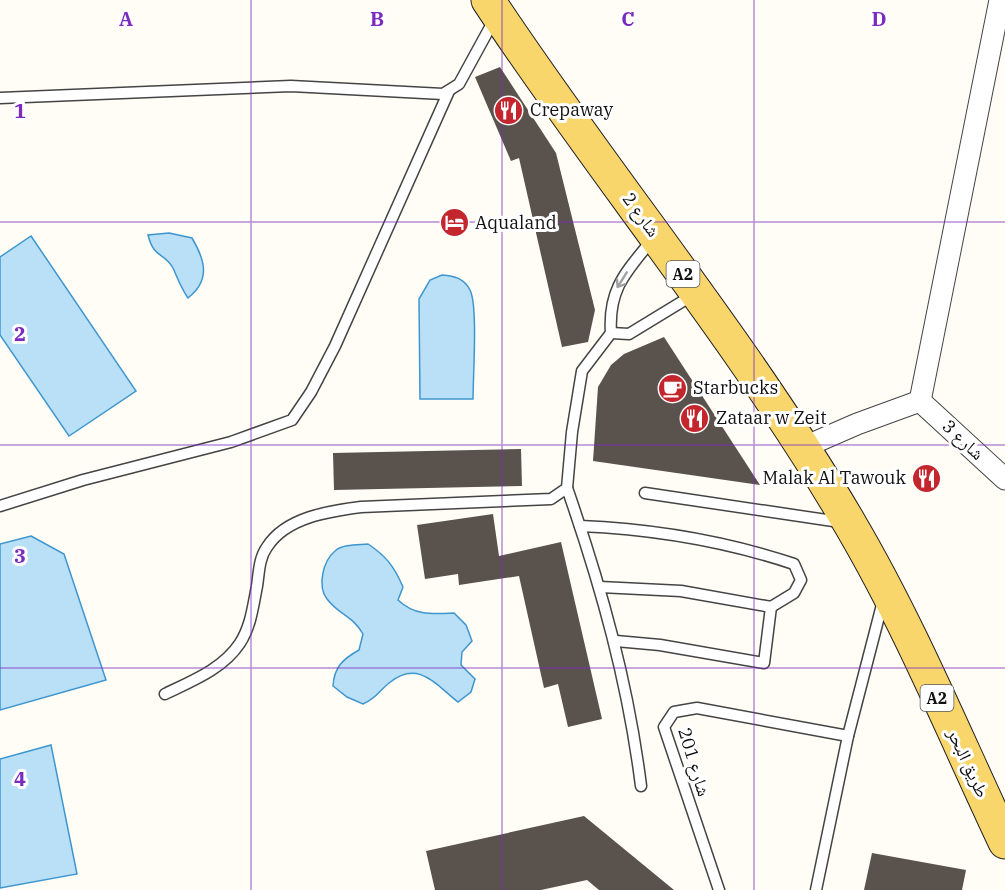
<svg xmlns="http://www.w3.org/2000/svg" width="1005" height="890" viewBox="0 0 1005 890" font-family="'IBM Plex Serif','Noto Naskh Arabic',serif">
<rect width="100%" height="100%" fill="#fffdf5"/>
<g fill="#b9e0f7" stroke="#3f96cf" stroke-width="1.5">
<path d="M 169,233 L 192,238 C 205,260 211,280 188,298 C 181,288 178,279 173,268 C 164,252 154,259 148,235 Z"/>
<path d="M 31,236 L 136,391 L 69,436 L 0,335 L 0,257 Z"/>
<path d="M 442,275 C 454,276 464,278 470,290 C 478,305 473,378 473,399 L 420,399 L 419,299 L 430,280 Z"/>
<path d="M 31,536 L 64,554 L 106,680 L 0,710 L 0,544 Z"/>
<path d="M 368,544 C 386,556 394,566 403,587 L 398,600 C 415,616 432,614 454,613 L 466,625 L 472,641 L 462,652 L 461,665 L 475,679 L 471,692 L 458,702 C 436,685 419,659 389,683 C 378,692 377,698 363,704 L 347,697 L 333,686 C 334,667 343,659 359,650 L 363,634 C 353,616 339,615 327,599 C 317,586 323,561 335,551 C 343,544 358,545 368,544 Z"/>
<path d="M 51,745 L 77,874 L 0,888 L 0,759 Z"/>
</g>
<g fill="#5a524d">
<path d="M 500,67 L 556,153 L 595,310 L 588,342 L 562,347 L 519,158 L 511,161 L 475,77 Z"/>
<path d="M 664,337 L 760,485 L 593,461 L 598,387 L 611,365 L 624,354 Z"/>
<path d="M 521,449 L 522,486 L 334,490 L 333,453 Z"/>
<path d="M 493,514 L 499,556 L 561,542 L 602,719 L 568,727 L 558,684 L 544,688 L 519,576 L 459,585 L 458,574 L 425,579 L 417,525 Z"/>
<path d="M 584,816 L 674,890 L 599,890 L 587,880 L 541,890 L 435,890 L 426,851 Z"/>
<path d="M 872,853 L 966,870 L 962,890 L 864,890 Z"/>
</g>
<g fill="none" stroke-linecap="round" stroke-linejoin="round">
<defs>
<g id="service">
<path d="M 0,98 L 291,86 L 443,94 L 459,84 L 494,20"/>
<path d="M 611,333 L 629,334 L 693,295"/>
<path d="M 567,488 C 601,586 628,682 641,786"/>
<path d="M 645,493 L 840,522"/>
<path d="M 0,506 L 83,480 L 231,442 L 292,420 L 311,392 L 335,346 L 449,91"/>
<path d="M 580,526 C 653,529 725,541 794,564 L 801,580 L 794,593 L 771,607"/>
<path d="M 600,587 L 681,591 L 771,607 L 764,663 L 660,645 L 616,641"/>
<path d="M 165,694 C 192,681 223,669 240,643 C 251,626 253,606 257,586 C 259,573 259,558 267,547 C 286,517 330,511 361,507 L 551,499 L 567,488 L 572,432 L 582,371 L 611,333 C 608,289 626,272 652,240"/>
<path d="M 719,890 L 664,727 L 674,712 L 697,708 L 848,736"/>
<path d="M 816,890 L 848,736 L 883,601"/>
</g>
<g id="minor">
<path d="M 920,401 L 1000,0"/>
<path d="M 920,401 L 1005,479"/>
<path d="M 802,448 L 857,424 L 920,401"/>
</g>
<path id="primary" d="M 488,0 C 605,177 743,341 850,524 C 910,626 955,736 1005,842"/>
</defs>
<use href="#service" stroke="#444" stroke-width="13"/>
<use href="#minor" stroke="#444" stroke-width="23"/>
<use href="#primary" stroke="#222" stroke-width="35"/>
<use href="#service" stroke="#fff" stroke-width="10"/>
<use href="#minor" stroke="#fff" stroke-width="21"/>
<use href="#primary" stroke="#f9d66b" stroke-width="33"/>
</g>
<defs><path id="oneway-shaft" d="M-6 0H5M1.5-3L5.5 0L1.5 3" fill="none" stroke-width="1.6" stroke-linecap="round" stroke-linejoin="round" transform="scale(1.5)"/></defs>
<use stroke="#a0a0a0" href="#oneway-shaft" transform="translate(622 280) rotate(122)"/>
<path fill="none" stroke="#7b2cbf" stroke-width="1.5" stroke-opacity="0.55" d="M 251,0 L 251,890M 502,0 L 502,890M 754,0 L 754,890M 0,222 L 1005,222M 0,445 L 1005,445M 0,668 L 1005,668"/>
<defs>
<symbol id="restaurant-disc" viewBox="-11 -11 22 22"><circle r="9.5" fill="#c4262e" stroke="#fff"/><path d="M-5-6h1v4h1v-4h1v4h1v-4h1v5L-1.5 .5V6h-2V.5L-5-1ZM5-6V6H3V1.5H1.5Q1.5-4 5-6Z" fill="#fff"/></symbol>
<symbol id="hotel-disc" viewBox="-11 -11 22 22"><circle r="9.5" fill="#c4262e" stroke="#fff"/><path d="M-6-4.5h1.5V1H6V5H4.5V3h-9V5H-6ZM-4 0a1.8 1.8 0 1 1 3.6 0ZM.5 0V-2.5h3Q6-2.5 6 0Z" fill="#fff"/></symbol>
<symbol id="cafe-disc" viewBox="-11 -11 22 22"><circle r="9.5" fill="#c4262e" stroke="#fff"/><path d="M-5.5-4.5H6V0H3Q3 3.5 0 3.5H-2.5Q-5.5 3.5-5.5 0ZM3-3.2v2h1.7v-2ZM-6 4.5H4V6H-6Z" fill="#fff"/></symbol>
</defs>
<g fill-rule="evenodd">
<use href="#restaurant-disc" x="492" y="94" width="33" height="33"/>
<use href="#hotel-disc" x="438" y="206" width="33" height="33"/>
<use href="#cafe-disc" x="656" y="372" width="33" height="33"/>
<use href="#restaurant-disc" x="678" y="402" width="33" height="33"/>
<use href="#restaurant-disc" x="910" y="462" width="33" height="33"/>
</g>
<g text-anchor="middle" stroke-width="6" stroke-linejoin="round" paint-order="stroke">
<g fill="#fff" stroke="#585858" stroke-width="1.5">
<rect x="666.5" y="261" width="33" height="26" rx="4.5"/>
<rect x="920.5" y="685" width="33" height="26" rx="4.5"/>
</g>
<g font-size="16" font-weight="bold" fill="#111">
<text x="683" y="280">A2</text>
<text x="937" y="704">A2</text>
</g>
<g font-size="18" fill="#111" stroke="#fff" text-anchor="start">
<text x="530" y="116">Crepaway</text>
<text x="475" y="229">Aqualand</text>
<text x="693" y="394">Starbucks</text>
<text x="716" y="424">Zataar w Zeit</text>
<text x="906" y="484" text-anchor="end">Malak Al Tawouk</text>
</g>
<g font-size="18" fill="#111" stroke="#fff">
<text transform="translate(641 215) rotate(54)" y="6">شارع 2</text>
<text transform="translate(963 440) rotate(43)" y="6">شارع 3</text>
<text transform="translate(694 762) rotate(73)" y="6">شارع 201</text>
<text transform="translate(968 763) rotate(65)" y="6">طريق البحر</text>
</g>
</g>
<g font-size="20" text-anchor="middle" font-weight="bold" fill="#7b2cbf" stroke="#fff" stroke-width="6" stroke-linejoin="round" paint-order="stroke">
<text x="126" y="26">A</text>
<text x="377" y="26">B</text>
<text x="628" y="26">C</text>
<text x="879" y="26">D</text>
<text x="20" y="118">1</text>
<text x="20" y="341">2</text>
<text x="20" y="563">3</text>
<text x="20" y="786">4</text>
</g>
</svg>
